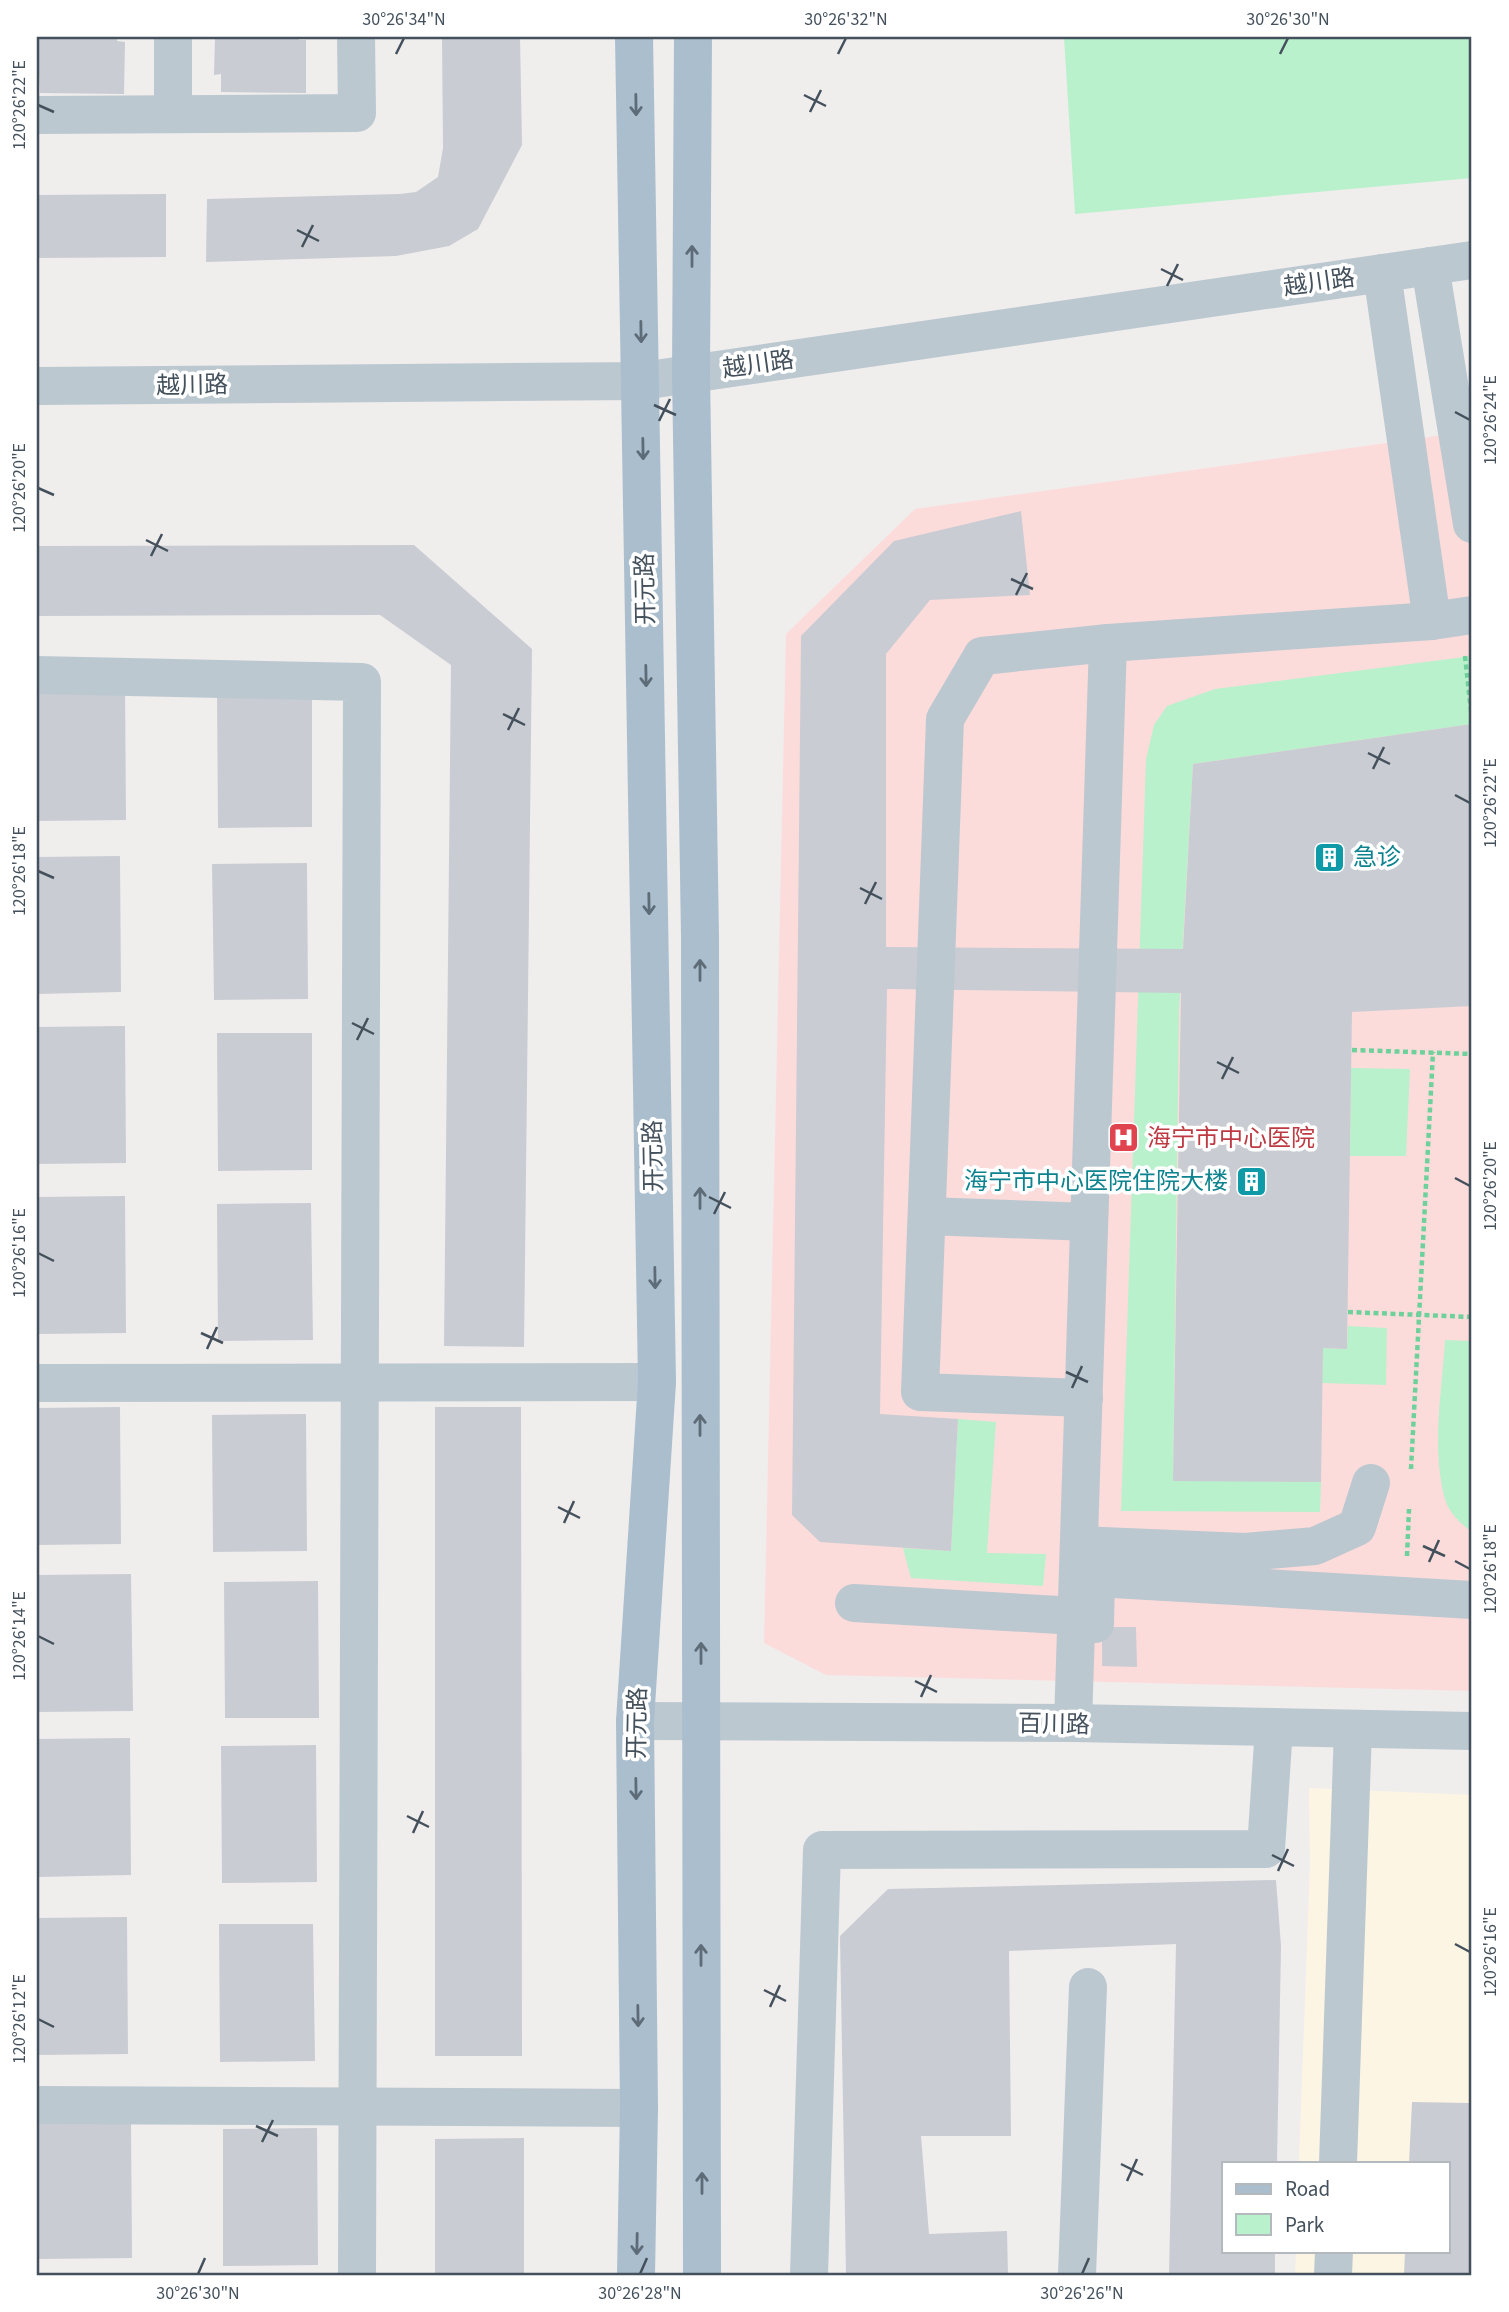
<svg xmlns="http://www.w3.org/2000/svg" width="1509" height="2312" viewBox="0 0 1509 2312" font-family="'Source Sans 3','Noto Sans SC',sans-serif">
<rect width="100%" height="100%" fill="#f0eded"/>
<path fill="#fdf5e4" d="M 1309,1788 L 1472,1795 L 1472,2275 L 1295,2275 L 1296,2251 L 1448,2251 L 1448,2163 L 1299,2163 L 1310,1865 Z"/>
<path fill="#fcdcdb" d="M 1472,431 L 1472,1691 L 826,1675 L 764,1643 L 786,634 L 915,509 Z"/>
<g fill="#b8f1cc">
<path d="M 1064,37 L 1472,37 L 1472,178 L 1075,214 Z"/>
<path d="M 1472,656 L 1472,724 L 1193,764 L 1179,1012 L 1173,1480 L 1321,1482 L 1320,1512 L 1121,1511 L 1146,759 L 1154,725 L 1167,706 L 1215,689 Z"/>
<path d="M 1351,1068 L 1410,1069 L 1406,1156 L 1350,1156 Z"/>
<path d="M 1348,1326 L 1387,1328 L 1386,1385 L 1322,1383 L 1323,1348 L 1347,1349 Z"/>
<path d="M 1445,1340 L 1472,1341 L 1472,1532 C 1461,1524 1449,1513 1445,1499 C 1431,1449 1442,1391 1445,1340 Z"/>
<path d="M 958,1419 L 996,1422 L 987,1553 L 1046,1554 L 1043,1586 L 911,1578 L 903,1548 L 951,1551 Z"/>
</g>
<g fill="#c9ccd2">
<path d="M 37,37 L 117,37 L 117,41 L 125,42 L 124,94 L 40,93 Z"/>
<path d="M 215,37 L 299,37 L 299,40 L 306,40 L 306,93 L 221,92 L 221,74 L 214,75 Z"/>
<path d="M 442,37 L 520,37 L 522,145 L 478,229 L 449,246 L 396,256 L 206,262 L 207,199 L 400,194 L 416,192 L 438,177 L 443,148 Z"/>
<path d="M 166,194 L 166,257 L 37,258 L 37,195 Z"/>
<path d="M 1021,511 L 1030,595 L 930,600 L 886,654 L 886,947 L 1183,949 L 1193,764 L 1472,724 L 1472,1006 L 1352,1012 L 1347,1349 L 1323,1348 L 1321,1482 L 1173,1481 L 1181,993 L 887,989 L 880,1414 L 958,1419 L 951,1551 L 820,1542 L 792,1515 L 801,636 L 894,541 Z"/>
<path d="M 414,545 L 532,649 L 524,1347 L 444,1346 L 451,665 L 380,615 L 37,616 L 37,546 Z"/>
<path d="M 125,683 L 126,820 L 37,821 L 37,684 Z"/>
<path d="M 312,690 L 312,827 L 218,828 L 217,691 Z"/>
<path d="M 120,856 L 121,992 L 37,994 L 37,857 Z"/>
<path d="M 307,863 L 308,999 L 214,1000 L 212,864 Z"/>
<path d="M 125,1026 L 126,1163 L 37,1164 L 37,1027 Z"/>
<path d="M 217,1033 L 312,1033 L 312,1170 L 218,1171 Z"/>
<path d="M 125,1196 L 126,1333 L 37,1334 L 37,1197 Z"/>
<path d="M 311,1203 L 313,1340 L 218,1341 L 217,1204 Z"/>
<path d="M 120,1407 L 121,1544 L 37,1545 L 37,1408 Z"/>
<path d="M 435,1407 L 521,1407 L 522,2056 L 435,2056 Z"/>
<path d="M 306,1414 L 307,1551 L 213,1552 L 212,1415 Z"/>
<path d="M 131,1574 L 133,1711 L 38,1712 L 37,1575 Z"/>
<path d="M 318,1581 L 319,1718 L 225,1718 L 224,1582 Z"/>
<path d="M 1102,1627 L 1136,1627 L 1137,1667 L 1102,1666 Z"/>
<path d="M 130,1738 L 131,1875 L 37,1877 L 37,1739 Z"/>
<path d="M 316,1745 L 317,1882 L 222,1883 L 221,1746 Z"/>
<path d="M 1276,1880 L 1281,1946 L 1277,2163 L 1224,2163 L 1224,2251 L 1275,2251 L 1275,2275 L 1169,2275 L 1176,1944 L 1009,1951 L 1011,2136 L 921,2136 L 929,2234 L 1007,2231 L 1008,2275 L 846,2275 L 840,1936 L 888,1889 Z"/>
<path d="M 127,1917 L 128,2054 L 37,2055 L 37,1918 Z"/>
<path d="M 219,1924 L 313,1924 L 315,2061 L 220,2062 Z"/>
<path d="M 1470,2028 L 1472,2275 L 1404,2275 L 1405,2251 L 1448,2251 L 1448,2163 L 1409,2163 L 1412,2102 L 1469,2103 Z"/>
<path d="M 131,2121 L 132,2258 L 37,2259 L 37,2122 Z"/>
<path d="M 317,2128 L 318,2265 L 223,2266 L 223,2129 Z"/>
<path d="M 524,2138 L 524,2275 L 435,2275 L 435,2139 Z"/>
</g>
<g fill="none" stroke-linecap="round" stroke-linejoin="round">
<g stroke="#6ed19c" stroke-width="4.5" stroke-dasharray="5 3.5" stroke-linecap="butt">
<path d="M 1465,656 L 1472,720"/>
<path d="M 1352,1050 L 1472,1054"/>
<path d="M 1348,1312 L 1472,1317"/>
<path d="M 1411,1469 L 1433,1052"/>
<path d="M 1407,1556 L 1409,1509"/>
</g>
<g stroke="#bcc8d0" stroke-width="38">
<path d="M 173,37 L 173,114"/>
<path d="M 37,115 L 357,113 L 356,37"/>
<path d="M 1430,266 L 1472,524"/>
<path d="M 37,386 L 642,381 L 1472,260"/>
<path d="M 1432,621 L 1472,615"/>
<path d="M 37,675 L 362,682 L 357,2275"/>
<path d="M 927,1216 L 1089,1222"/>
<path d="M 37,1383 L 657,1382"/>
<path d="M 1084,1398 L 920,1392 L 945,719 L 982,656 L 1108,643"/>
<path d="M 1079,1545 L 1245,1552 L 1315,1546 L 1357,1527 L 1371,1483"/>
<path d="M 854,1603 L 1076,1616"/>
<path d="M 1095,1624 L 1096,1578 L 1472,1600"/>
<path d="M 635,1721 L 1073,1723 L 1472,1731"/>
<path d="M 1073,1723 L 1108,643 L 1432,621 L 1382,273"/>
<path d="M 37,2105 L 639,2108"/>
<path d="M 1338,2163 L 1353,1729"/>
<path d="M 809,2275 L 822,1850 L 1266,1849 L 1274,1727"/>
<path d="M 1077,2275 L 1088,1987"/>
<path d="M 1333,2275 L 1334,2251"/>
</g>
<g stroke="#abbece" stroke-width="38">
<path d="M 634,37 L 657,1382 L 635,1721 L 639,2108 L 636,2275"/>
<path d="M 693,37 L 691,374 L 700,937 L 702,2275"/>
</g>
</g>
<defs><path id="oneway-shaft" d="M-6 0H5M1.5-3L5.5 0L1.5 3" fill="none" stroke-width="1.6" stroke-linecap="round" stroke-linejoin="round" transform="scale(1.75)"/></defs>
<g stroke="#5e6c78">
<use href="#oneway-shaft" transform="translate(636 105) rotate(89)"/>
<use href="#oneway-shaft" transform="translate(692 256) rotate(-90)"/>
<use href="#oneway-shaft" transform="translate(641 332) rotate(89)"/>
<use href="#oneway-shaft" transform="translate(643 449) rotate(89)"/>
<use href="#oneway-shaft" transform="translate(646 676) rotate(89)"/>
<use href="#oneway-shaft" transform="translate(649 904) rotate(89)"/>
<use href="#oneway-shaft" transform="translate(700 970) rotate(-90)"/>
<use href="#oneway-shaft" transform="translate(700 1198) rotate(-90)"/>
<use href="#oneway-shaft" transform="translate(655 1278) rotate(89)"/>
<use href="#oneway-shaft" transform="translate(700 1425) rotate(-90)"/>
<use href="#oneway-shaft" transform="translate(701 1653) rotate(-90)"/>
<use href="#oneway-shaft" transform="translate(636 1789) rotate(89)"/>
<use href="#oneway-shaft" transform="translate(701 1955) rotate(-90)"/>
<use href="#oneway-shaft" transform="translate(638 2016) rotate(89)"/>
<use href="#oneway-shaft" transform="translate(702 2183) rotate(-90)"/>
<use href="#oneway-shaft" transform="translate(637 2244) rotate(91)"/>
</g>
<path fill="none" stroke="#44515c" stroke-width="2.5" d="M 396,54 L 404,38M 838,54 L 846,38M 1280,54 L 1288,38M 804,95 L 826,106M 38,105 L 54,112M 810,112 L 821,90M 297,230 L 319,241M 302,247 L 313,225M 1161,269 L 1183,280M 1167,286 L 1178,264M 654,405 L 676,415M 1455,412 L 1470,420M 659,421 L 670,399M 38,488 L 54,495M 146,540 L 168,551M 151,556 L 162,534M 1011,579 L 1033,589M 1016,595 L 1027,573M 503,714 L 525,725M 508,730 L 519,708M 1368,753 L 1390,764M 1373,769 L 1384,747M 1455,795 L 1470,803M 38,871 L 54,878M 860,888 L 882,899M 865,904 L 876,882M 352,1023 L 374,1034M 357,1040 L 368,1018M 1217,1062 L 1239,1073M 1222,1079 L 1233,1057M 1455,1178 L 1470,1186M 709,1197 L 731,1208M 714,1214 L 725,1192M 38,1253 L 54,1261M 201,1333 L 223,1343M 207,1349 L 217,1327M 1066,1372 L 1088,1382M 1072,1388 L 1082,1366M 558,1507 L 580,1518M 564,1523 L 574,1501M 1423,1546 L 1445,1556M 1455,1561 L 1470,1569M 1429,1562 L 1439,1540M 38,1636 L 54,1644M 915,1681 L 937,1692M 921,1697 L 931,1675M 407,1816 L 429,1827M 413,1833 L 423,1811M 1272,1855 L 1294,1866M 1278,1871 L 1288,1849M 1455,1944 L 1470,1952M 764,1990 L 786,2001M 770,2007 L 780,1985M 38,2019 L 54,2027M 256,2126 L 278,2136M 262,2142 L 273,2120M 1121,2164 L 1143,2175M 1127,2181 L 1137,2159M 198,2274 L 205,2258M 640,2274 L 647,2258M 1082,2274 L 1089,2258"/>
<defs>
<symbol id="building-square" viewBox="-11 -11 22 22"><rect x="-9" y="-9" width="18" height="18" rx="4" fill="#0f9aa8" stroke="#fff"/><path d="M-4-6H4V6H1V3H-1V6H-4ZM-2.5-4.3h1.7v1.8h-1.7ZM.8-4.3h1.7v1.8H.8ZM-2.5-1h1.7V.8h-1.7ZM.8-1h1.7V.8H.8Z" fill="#fff"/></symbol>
<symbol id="hospital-square" viewBox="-11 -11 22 22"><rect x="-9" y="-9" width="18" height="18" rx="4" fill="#e0444e" stroke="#fff"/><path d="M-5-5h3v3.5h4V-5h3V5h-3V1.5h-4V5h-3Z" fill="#fff"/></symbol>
</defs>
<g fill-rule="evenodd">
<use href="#building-square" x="1312" y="840" width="35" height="35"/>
<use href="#hospital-square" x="1106" y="1120" width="35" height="35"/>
<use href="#building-square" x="1234" y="1164" width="35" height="35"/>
</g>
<g text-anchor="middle" stroke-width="7" stroke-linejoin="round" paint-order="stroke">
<g font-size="24" fill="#44515c" stroke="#fff">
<text transform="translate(1319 282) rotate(-8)" y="8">越川路</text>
<text transform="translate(758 364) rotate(-8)" y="8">越川路</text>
<text transform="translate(192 385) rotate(-1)" y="8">越川路</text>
<text transform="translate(645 589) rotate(-91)" y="8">开元路</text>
<text transform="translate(653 1156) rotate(-91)" y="8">开元路</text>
<text transform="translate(637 1723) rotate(-89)" y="8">开元路</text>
<text transform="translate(1054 1724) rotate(1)" y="8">百川路</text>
</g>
<g font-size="24" fill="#0d838f" stroke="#fff" text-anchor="start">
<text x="1353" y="865">急诊</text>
<text x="1228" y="1189" text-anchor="end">海宁市中心医院住院大楼</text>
</g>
<g font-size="24" fill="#be3a42" stroke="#fff" text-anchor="start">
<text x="1147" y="1146">海宁市中心医院</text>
</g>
</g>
<rect width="1509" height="2312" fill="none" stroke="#ffffff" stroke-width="77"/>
<rect x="1222" y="2162" width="228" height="91" fill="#ffffff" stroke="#b4b9be" stroke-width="2"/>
<rect x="1236" y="2184" width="35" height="10" fill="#abbece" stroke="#b4b9be" stroke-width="2"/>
<text x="1285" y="2196" font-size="21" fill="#44515c">Road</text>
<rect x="1236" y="2214" width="35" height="21" fill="#b8f1cc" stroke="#b4b9be" stroke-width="2"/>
<text x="1285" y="2232" font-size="21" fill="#44515c">Park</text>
<rect x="38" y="38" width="1432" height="2236" fill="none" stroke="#44515c" stroke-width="2.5"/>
<g font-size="18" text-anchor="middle" fill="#44515c">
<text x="404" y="25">30°26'34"N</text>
<text x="846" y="25">30°26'32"N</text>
<text x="1288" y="25">30°26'30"N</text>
<text transform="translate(19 105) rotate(-90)" y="6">120°26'22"E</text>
<text transform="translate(1490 420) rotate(-90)" y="6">120°26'24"E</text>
<text transform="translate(19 488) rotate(-90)" y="6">120°26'20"E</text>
<text transform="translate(1490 803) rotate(-90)" y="6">120°26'22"E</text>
<text transform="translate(19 871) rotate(-90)" y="6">120°26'18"E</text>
<text transform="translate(1490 1186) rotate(-90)" y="6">120°26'20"E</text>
<text transform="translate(19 1253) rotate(-90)" y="6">120°26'16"E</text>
<text transform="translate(1490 1569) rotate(-90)" y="6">120°26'18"E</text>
<text transform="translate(19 1636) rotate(-90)" y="6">120°26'14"E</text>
<text transform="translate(1490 1952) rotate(-90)" y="6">120°26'16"E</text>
<text transform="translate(19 2019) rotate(-90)" y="6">120°26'12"E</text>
<text x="198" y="2299">30°26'30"N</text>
<text x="640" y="2299">30°26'28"N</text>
<text x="1082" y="2299">30°26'26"N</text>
</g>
</svg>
